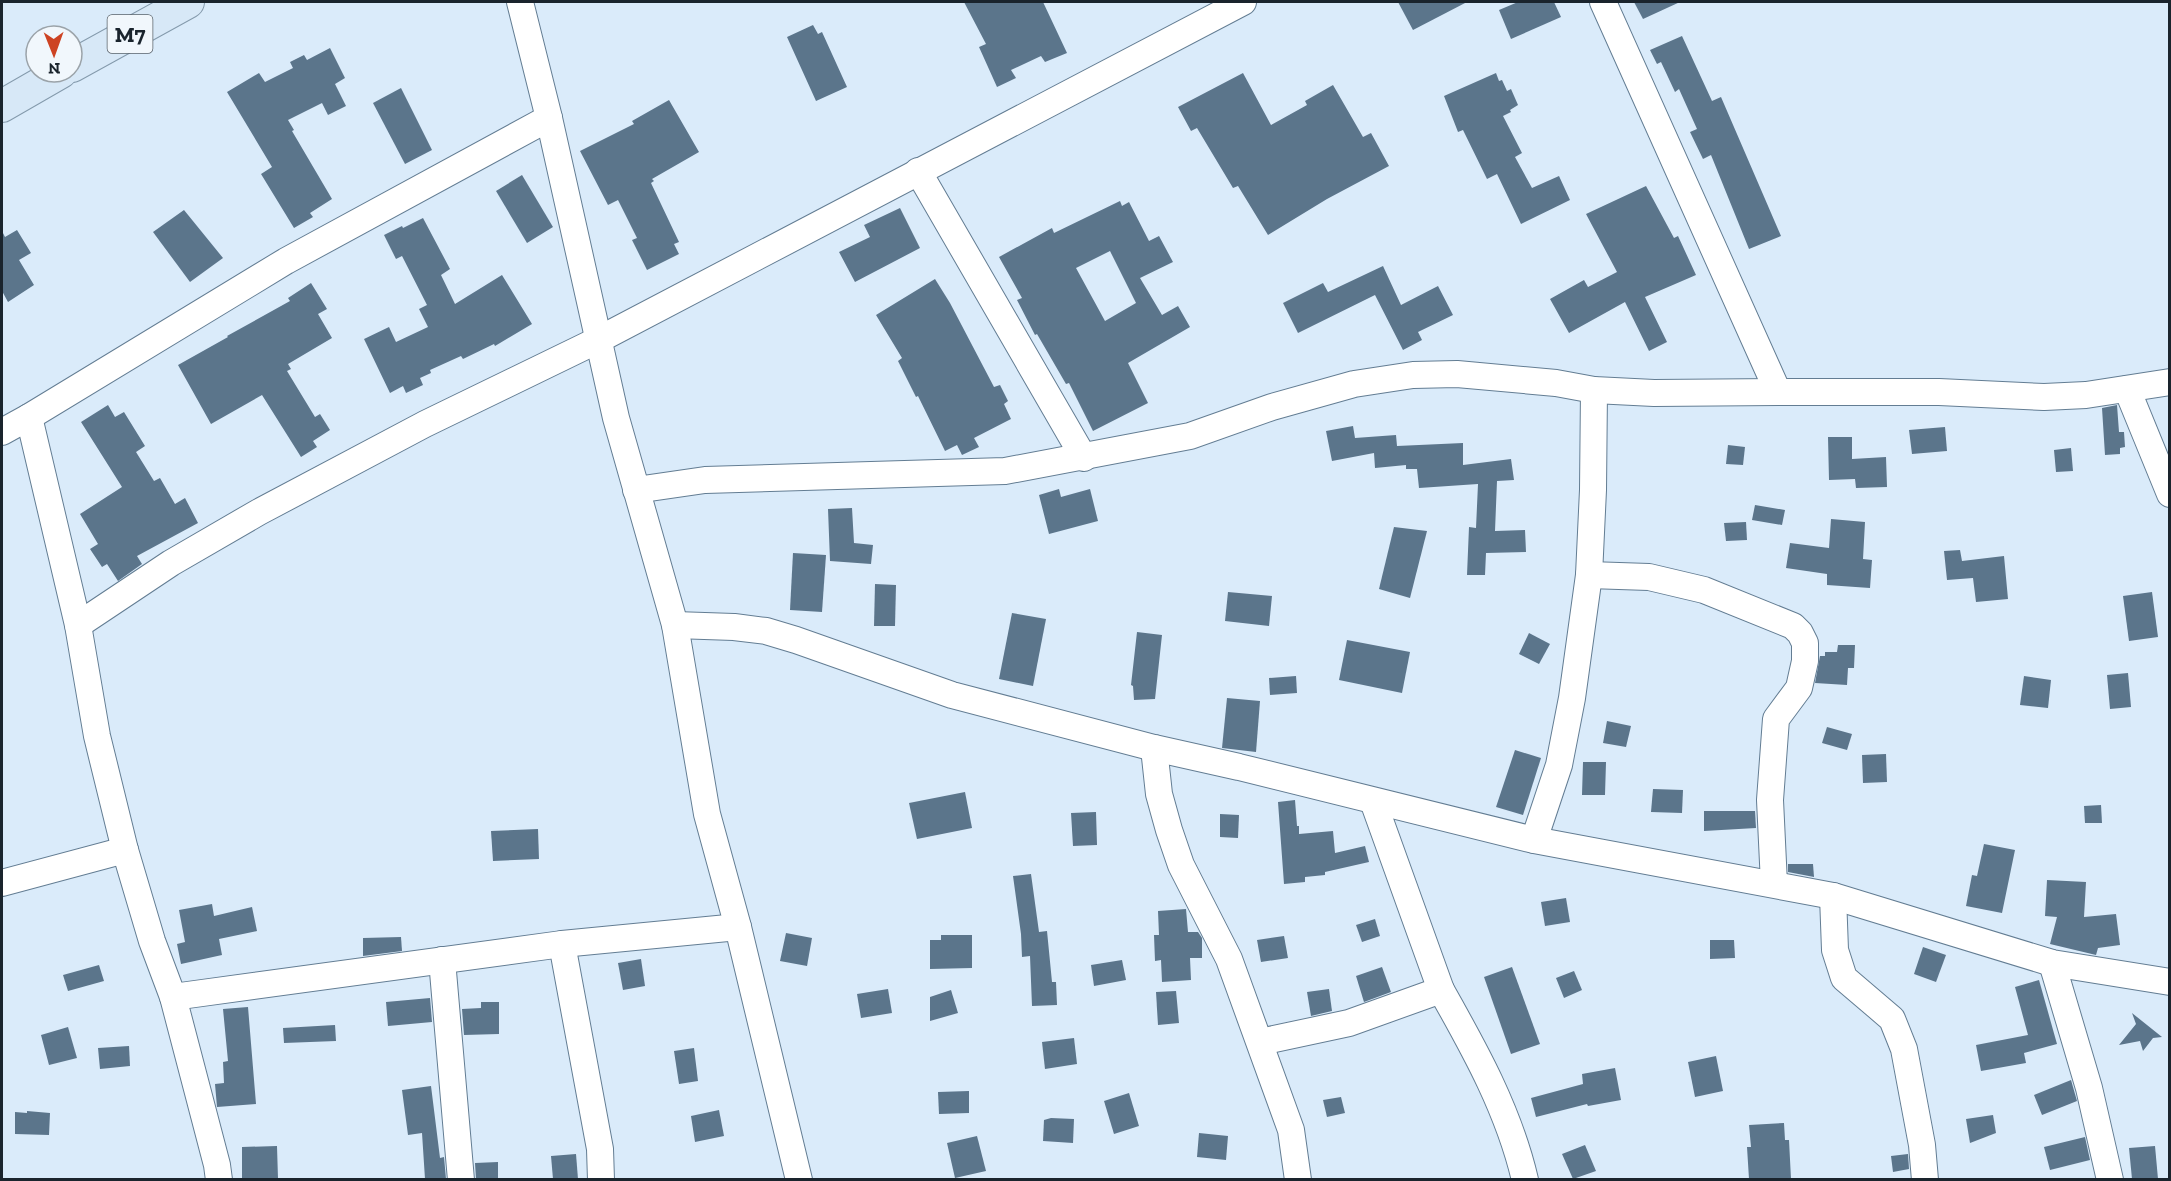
<svg xmlns="http://www.w3.org/2000/svg" width="2171" height="1181" viewBox="0 0 2171 1181" font-family="'Zilla Slab',serif">
<rect width="100%" height="100%" fill="#daebfa"/>
<g fill="#5b758b" fill-rule="evenodd">
<path d="M 964,2 L 1043,2 L 1067,53 L 1045,62 L 1041,56 L 1011,70 L 1016,78 L 997,87 L 979,47 L 986,44 Z"/>
<path d="M 1398,2 L 1467,2 L 1413,30 Z"/>
<path d="M 1518,2 L 1554,2 L 1561,17 L 1511,39 L 1499,10 Z"/>
<path d="M 1634,2 L 1680,2 L 1643,19 Z"/>
<path d="M 813,25 L 818,34 L 822,32 L 847,87 L 816,101 L 787,37 Z"/>
<path d="M 1682,36 L 1712,101 L 1721,97 L 1781,236 L 1749,249 L 1711,155 L 1703,159 L 1690,132 L 1697,129 L 1679,89 L 1675,92 L 1661,62 L 1657,64 L 1650,50 Z"/>
<path d="M 330,48 L 345,78 L 335,84 L 346,106 L 328,115 L 322,103 L 288,120 L 294,130 L 292,131 L 332,199 L 310,213 L 313,217 L 294,228 L 261,174 L 272,167 L 227,92 L 259,73 L 265,82 L 293,68 L 290,62 L 304,55 L 307,60 Z"/>
<path d="M 1243,73 L 1271,125 L 1307,105 L 1305,101 L 1333,85 L 1363,137 L 1371,133 L 1389,166 L 1327,199 L 1268,235 L 1238,186 L 1233,188 L 1197,128 L 1191,131 L 1178,107 Z"/>
<path d="M 1496,73 L 1499,81 L 1502,80 L 1507,91 L 1511,89 L 1518,105 L 1510,110 L 1511,112 L 1503,116 L 1522,153 L 1515,157 L 1532,188 L 1559,176 L 1570,200 L 1521,224 L 1497,174 L 1487,179 L 1463,130 L 1458,132 L 1444,96 Z"/>
<path d="M 401,88 L 432,150 L 405,164 L 373,103 Z"/>
<path d="M 669,100 L 699,152 L 652,179 L 654,181 L 651,183 L 679,242 L 674,244 L 679,254 L 647,270 L 632,240 L 637,238 L 618,200 L 608,205 L 580,151 L 634,124 L 632,121 Z"/>
<path d="M 522,175 L 553,227 L 527,243 L 496,191 Z"/>
<path d="M 1646,186 L 1674,238 L 1678,236 L 1696,275 L 1645,297 L 1667,342 L 1649,351 L 1625,302 L 1569,333 L 1550,299 L 1584,280 L 1588,287 L 1617,272 L 1586,214 Z"/>
<path d="M 1120,201 L 1122,206 L 1129,202 L 1149,241 L 1159,236 L 1173,262 L 1140,278 L 1162,315 L 1178,306 L 1190,327 L 1128,363 L 1148,403 L 1093,431 L 1069,383 L 1066,384 L 1037,334 L 1035,335 L 1017,300 L 1022,298 L 999,257 L 1052,228 L 1054,233 ZM 1110,251 L 1136,303 L 1105,321 L 1076,268 Z"/>
<path d="M 900,208 L 920,248 L 855,282 L 839,252 L 870,237 L 864,225 Z"/>
<path d="M 184,210 L 223,258 L 190,282 L 153,232 Z"/>
<path d="M 423,218 L 450,269 L 441,275 L 455,304 L 502,275 L 532,324 L 495,346 L 494,344 L 463,359 L 461,356 L 430,370 L 431,373 L 420,378 L 423,385 L 406,393 L 403,386 L 390,393 L 364,339 L 389,327 L 396,342 L 428,327 L 419,309 L 427,305 L 402,256 L 396,259 L 384,235 L 402,226 L 403,228 Z"/>
<path d="M 17,230 L 31,253 L 19,260 L 34,285 L 8,302 L 2,291 L 2,231 L 5,237 Z"/>
<path d="M 1383,266 L 1401,305 L 1438,286 L 1453,315 L 1418,332 L 1422,340 L 1403,350 L 1375,295 L 1298,333 L 1283,303 L 1323,283 L 1328,292 Z"/>
<path d="M 935,279 L 950,303 L 994,387 L 1000,385 L 1008,401 L 1004,404 L 1011,419 L 974,438 L 979,447 L 962,455 L 957,445 L 945,451 L 918,396 L 916,397 L 898,361 L 902,358 L 876,315 Z"/>
<path d="M 311,283 L 327,309 L 318,314 L 332,338 L 288,364 L 291,369 L 287,371 L 315,417 L 320,414 L 330,430 L 313,441 L 317,447 L 301,457 L 262,395 L 211,424 L 178,365 L 228,337 L 227,336 L 290,301 L 288,298 Z"/>
<path d="M 108,405 L 115,417 L 124,412 L 145,446 L 136,452 L 154,481 L 160,478 L 175,504 L 185,498 L 198,523 L 137,556 L 142,564 L 118,581 L 107,564 L 102,567 L 90,549 L 98,544 L 80,514 L 122,487 L 81,422 Z"/>
<path d="M 2117,405 L 2119,432 L 2124,432 L 2125,447 L 2120,448 L 2120,454 L 2105,455 L 2102,408 Z"/>
<path d="M 1353,426 L 1355,438 L 1396,435 L 1397,446 L 1463,443 L 1463,465 L 1511,459 L 1514,480 L 1497,481 L 1495,531 L 1525,530 L 1526,552 L 1486,553 L 1485,575 L 1467,575 L 1469,527 L 1476,528 L 1478,484 L 1419,488 L 1417,469 L 1406,469 L 1406,465 L 1375,468 L 1374,453 L 1332,461 L 1326,431 Z"/>
<path d="M 1945,427 L 1947,451 L 1912,454 L 1909,430 Z"/>
<path d="M 1828,437 L 1852,437 L 1852,459 L 1886,457 L 1887,487 L 1856,488 L 1855,479 L 1829,480 Z"/>
<path d="M 1728,445 L 1745,447 L 1743,465 L 1726,464 Z"/>
<path d="M 2071,448 L 2073,471 L 2056,472 L 2054,450 Z"/>
<path d="M 1059,489 L 1061,497 L 1090,489 L 1098,521 L 1049,534 L 1039,495 Z"/>
<path d="M 1755,505 L 1785,510 L 1782,525 L 1752,520 Z"/>
<path d="M 852,508 L 854,543 L 873,545 L 871,564 L 830,561 L 828,509 Z"/>
<path d="M 1831,519 L 1865,522 L 1863,559 L 1872,560 L 1870,588 L 1827,585 L 1827,574 L 1786,568 L 1790,543 L 1829,548 Z"/>
<path d="M 1746,522 L 1747,540 L 1726,541 L 1724,523 Z"/>
<path d="M 1394,527 L 1427,531 L 1410,598 L 1379,589 Z"/>
<path d="M 1960,550 L 1962,561 L 2004,556 L 2008,599 L 1976,602 L 1973,578 L 1947,580 L 1944,551 Z"/>
<path d="M 793,553 L 826,555 L 822,612 L 790,610 Z"/>
<path d="M 875,584 L 896,585 L 895,626 L 874,626 Z"/>
<path d="M 1228,592 L 1272,596 L 1269,626 L 1225,621 Z"/>
<path d="M 2152,592 L 2158,637 L 2129,641 L 2123,596 Z"/>
<path d="M 1012,613 L 1046,619 L 1033,686 L 999,679 Z"/>
<path d="M 1137,632 L 1162,635 L 1155,699 L 1134,700 L 1133,686 L 1131,685 Z"/>
<path d="M 1529,633 L 1550,644 L 1539,664 L 1519,654 Z"/>
<path d="M 1347,640 L 1410,652 L 1402,693 L 1339,680 Z"/>
<path d="M 1838,645 L 1855,645 L 1854,668 L 1848,668 L 1847,685 L 1815,683 L 1820,656 L 1825,656 L 1825,652 L 1837,652 Z"/>
<path d="M 2128,673 L 2131,707 L 2110,709 L 2107,675 Z"/>
<path d="M 1296,676 L 1297,693 L 1270,695 L 1269,678 Z"/>
<path d="M 2024,676 L 2051,680 L 2048,708 L 2020,705 Z"/>
<path d="M 1227,698 L 1260,701 L 1256,752 L 1222,748 Z"/>
<path d="M 1607,721 L 1631,726 L 1626,747 L 1603,743 Z"/>
<path d="M 1827,727 L 1852,734 L 1847,750 L 1822,743 Z"/>
<path d="M 1515,750 L 1541,758 L 1523,815 L 1496,807 Z"/>
<path d="M 1886,754 L 1887,782 L 1863,783 L 1862,755 Z"/>
<path d="M 1583,762 L 1606,762 L 1605,795 L 1582,795 Z"/>
<path d="M 1653,789 L 1683,790 L 1682,813 L 1651,812 Z"/>
<path d="M 965,792 L 972,828 L 917,839 L 909,803 Z"/>
<path d="M 1295,800 L 1297,826 L 1299,826 L 1299,834 L 1333,831 L 1335,853 L 1365,846 L 1369,862 L 1325,872 L 1325,875 L 1305,877 L 1305,882 L 1284,884 L 1278,802 Z"/>
<path d="M 2101,805 L 2102,823 L 2085,823 L 2084,806 Z"/>
<path d="M 1704,811 L 1755,811 L 1756,828 L 1704,831 Z"/>
<path d="M 1096,812 L 1097,845 L 1073,846 L 1071,813 Z"/>
<path d="M 1220,814 L 1239,815 L 1238,838 L 1220,837 Z"/>
<path d="M 538,829 L 539,859 L 493,861 L 491,831 Z"/>
<path d="M 1984,844 L 2015,850 L 2002,913 L 1966,906 L 1972,875 L 1977,876 Z"/>
<path d="M 1788,864 L 1813,864 L 1814,877 L 1788,872 Z"/>
<path d="M 1031,874 L 1039,932 L 1047,931 L 1052,982 L 1056,982 L 1057,1005 L 1032,1006 L 1030,956 L 1022,957 L 1021,934 L 1013,876 Z"/>
<path d="M 2047,880 L 2086,882 L 2084,917 L 2116,914 L 2120,945 L 2098,948 L 2096,955 L 2050,944 L 2057,917 L 2045,916 Z"/>
<path d="M 1566,898 L 1570,922 L 1545,926 L 1541,902 Z"/>
<path d="M 212,904 L 214,916 L 252,907 L 257,931 L 219,939 L 222,955 L 181,964 L 177,944 L 185,942 L 179,910 Z"/>
<path d="M 1186,909 L 1188,932 L 1198,932 L 1202,938 L 1202,958 L 1190,958 L 1191,980 L 1162,982 L 1161,960 L 1155,961 L 1154,935 L 1159,935 L 1158,911 Z"/>
<path d="M 1375,919 L 1380,936 L 1362,942 L 1356,925 Z"/>
<path d="M 786,933 L 812,938 L 807,966 L 780,961 Z"/>
<path d="M 941,935 L 972,935 L 972,968 L 930,969 L 930,940 L 941,940 Z"/>
<path d="M 1284,936 L 1288,958 L 1261,962 L 1257,940 Z"/>
<path d="M 401,937 L 402,951 L 363,956 L 363,938 Z"/>
<path d="M 1710,940 L 1734,940 L 1735,958 L 1710,959 Z"/>
<path d="M 1923,947 L 1946,955 L 1936,982 L 1914,974 Z"/>
<path d="M 641,959 L 645,986 L 623,990 L 618,963 Z"/>
<path d="M 1122,960 L 1126,980 L 1094,986 L 1091,965 Z"/>
<path d="M 99,965 L 104,981 L 68,991 L 63,975 Z"/>
<path d="M 1382,967 L 1391,992 L 1364,1002 L 1356,976 Z"/>
<path d="M 1512,967 L 1540,1044 L 1511,1054 L 1484,977 Z"/>
<path d="M 1574,971 L 1582,990 L 1564,998 L 1556,978 Z"/>
<path d="M 2039,980 L 2057,1044 L 2024,1053 L 2026,1063 L 1981,1071 L 1976,1045 L 2028,1035 L 2015,987 Z"/>
<path d="M 888,989 L 892,1013 L 861,1018 L 857,994 Z"/>
<path d="M 1329,989 L 1332,1011 L 1311,1016 L 1307,992 Z"/>
<path d="M 951,990 L 958,1013 L 930,1021 L 930,997 Z"/>
<path d="M 1176,991 L 1179,1023 L 1158,1025 L 1156,992 Z"/>
<path d="M 430,998 L 432,1022 L 388,1026 L 386,1002 Z"/>
<path d="M 481,1002 L 499,1002 L 499,1034 L 464,1035 L 462,1009 L 481,1008 Z"/>
<path d="M 248,1007 L 256,1104 L 217,1107 L 215,1084 L 224,1083 L 223,1062 L 228,1061 L 223,1009 Z"/>
<path d="M 2132,1013 L 2162,1037 L 2153,1038 L 2143,1051 L 2140,1041 L 2119,1045 L 2136,1024 Z"/>
<path d="M 335,1025 L 336,1041 L 284,1043 L 283,1028 Z"/>
<path d="M 68,1027 L 77,1058 L 49,1065 L 41,1035 Z"/>
<path d="M 1074,1038 L 1077,1064 L 1045,1069 L 1042,1042 Z"/>
<path d="M 129,1046 L 130,1066 L 100,1069 L 98,1048 Z"/>
<path d="M 694,1048 L 698,1081 L 679,1084 L 674,1051 Z"/>
<path d="M 1716,1056 L 1723,1091 L 1695,1097 L 1688,1062 Z"/>
<path d="M 1615,1068 L 1621,1100 L 1588,1106 L 1587,1104 L 1536,1117 L 1531,1098 L 1583,1084 L 1582,1074 Z"/>
<path d="M 2071,1080 L 2077,1101 L 2042,1115 L 2034,1095 Z"/>
<path d="M 431,1086 L 440,1158 L 444,1157 L 446,1179 L 425,1179 L 422,1133 L 408,1135 L 402,1090 Z"/>
<path d="M 969,1091 L 969,1113 L 939,1114 L 938,1092 Z"/>
<path d="M 1129,1093 L 1139,1126 L 1114,1134 L 1104,1101 Z"/>
<path d="M 1341,1097 L 1345,1113 L 1327,1117 L 1323,1100 Z"/>
<path d="M 719,1110 L 724,1136 L 695,1142 L 691,1116 Z"/>
<path d="M 27,1111 L 50,1113 L 49,1135 L 15,1134 L 15,1112 L 27,1113 Z"/>
<path d="M 1993,1115 L 1996,1133 L 1970,1143 L 1966,1119 Z"/>
<path d="M 1051,1118 L 1074,1119 L 1073,1143 L 1043,1141 L 1044,1120 Z"/>
<path d="M 1784,1123 L 1785,1140 L 1789,1140 L 1791,1179 L 1749,1179 L 1747,1147 L 1751,1147 L 1749,1125 Z"/>
<path d="M 1199,1133 L 1228,1136 L 1226,1160 L 1197,1157 Z"/>
<path d="M 977,1136 L 986,1171 L 955,1178 L 947,1143 Z"/>
<path d="M 2085,1137 L 2090,1160 L 2050,1170 L 2044,1147 Z"/>
<path d="M 1585,1145 L 1596,1171 L 1573,1179 L 1562,1154 Z"/>
<path d="M 277,1146 L 278,1179 L 242,1179 L 242,1147 Z"/>
<path d="M 2155,1146 L 2158,1179 L 2132,1179 L 2129,1148 Z"/>
<path d="M 576,1154 L 578,1179 L 553,1179 L 551,1156 Z"/>
<path d="M 1908,1154 L 1909,1169 L 1893,1172 L 1891,1156 Z"/>
<path d="M 498,1162 L 498,1179 L 476,1179 L 475,1163 Z"/>
</g>
<g fill="none" stroke-linecap="round" stroke-linejoin="round">
<defs>
<g id="minor">
<path d="M 520,2 L 549,118 L 616,418 L 675,625 L 707,814 L 738,927 L 799,1180"/>
<path d="M 1603,2 L 1778,392 L 1939,392 L 2044,397 L 2086,395 L 2170,382"/>
<path d="M 918,171 L 1084,458"/>
<path d="M 2127,389 L 2170,494"/>
<path d="M 29,417 L 286,261 L 549,118"/>
<path d="M 2,432 L 29,417 L 78,625 L 97,736 L 125,850 L 152,941 L 173,997 L 217,1165 L 219,1180"/>
<path d="M 636,490 L 705,480 L 1005,471 L 1190,436 L 1272,407 L 1354,384 L 1413,375 L 1457,374 L 1556,383 L 1594,390 L 1654,393 L 1778,392"/>
<path d="M 1589,575 L 1649,577 L 1704,590 L 1793,626 L 1800,633 L 1805,643 L 1805,661 L 1799,688 L 1776,719 L 1770,800 L 1774,884"/>
<path d="M 78,625 L 171,563 L 259,512 L 425,424 L 598,340 L 1243,2"/>
<path d="M 675,625 L 734,627 L 766,631 L 796,640 L 952,695 L 1154,748 L 1239,767 L 1534,840 L 1833,896 L 2052,963 L 2170,982"/>
<path d="M 1154,748 L 1159,794 L 1169,830 L 1181,865 L 1229,959 L 1291,1130 L 1298,1180"/>
<path d="M 1534,840 L 1559,765 L 1572,698 L 1589,575 L 1593,490 L 1594,390"/>
<path d="M 2,883 L 125,850"/>
<path d="M 1833,896 L 1835,950 L 1844,978 L 1892,1019 L 1904,1049 L 1922,1145 L 1925,1180"/>
<path d="M 562,944 L 600,1149 L 601,1180"/>
<path d="M 442,960 L 461,1180"/>
<path d="M 2052,963 L 2089,1088 L 2110,1180"/>
<path d="M 1441,990 C 1475,1050 1509,1111 1525,1180"/>
<path d="M 173,997 L 562,944 L 738,927"/>
<path d="M 1260,1042 L 1349,1023 L 1441,990 L 1373,801"/>
</g>
<g id="major">
<path d="M 72,66 L 188,2"/>
<path d="M 2,106 L 61,72"/>
</g>
</defs>
<use href="#minor" stroke="#637d93" stroke-width="28"/>
<use href="#major" stroke="#849aac" stroke-width="34"/>
<use href="#minor" stroke="#fff" stroke-width="26"/>
<use href="#major" stroke="#d7e8f7" stroke-width="32"/>
</g>
<g text-anchor="middle" stroke-width="4.5" stroke-linejoin="round" paint-order="stroke">
<rect fill="#f1f7fc" stroke="#5a636b" stroke-width="1.5" x="107.5" y="15" width="45" height="38" rx="4.5"/>
<g font-size="22" font-weight="bold" fill="#1a242d">
<text x="130" y="42">M7</text>
</g>
</g>
<rect width="2171" height="1181" fill="none" stroke="#1a242d" stroke-width="6"/>
<g transform="translate(54 54) rotate(179)"><circle r="28" fill="#f1f7fc" stroke="#9ba3a9" stroke-width="1.5"/>
<path d="M0-4.5L10 22L0 15L-10 22Z" fill="#cd4323"/>
<text y="-9" font-size="16" font-weight="bold" text-anchor="middle" fill="#1a242d">N</text>
</g>
</svg>
